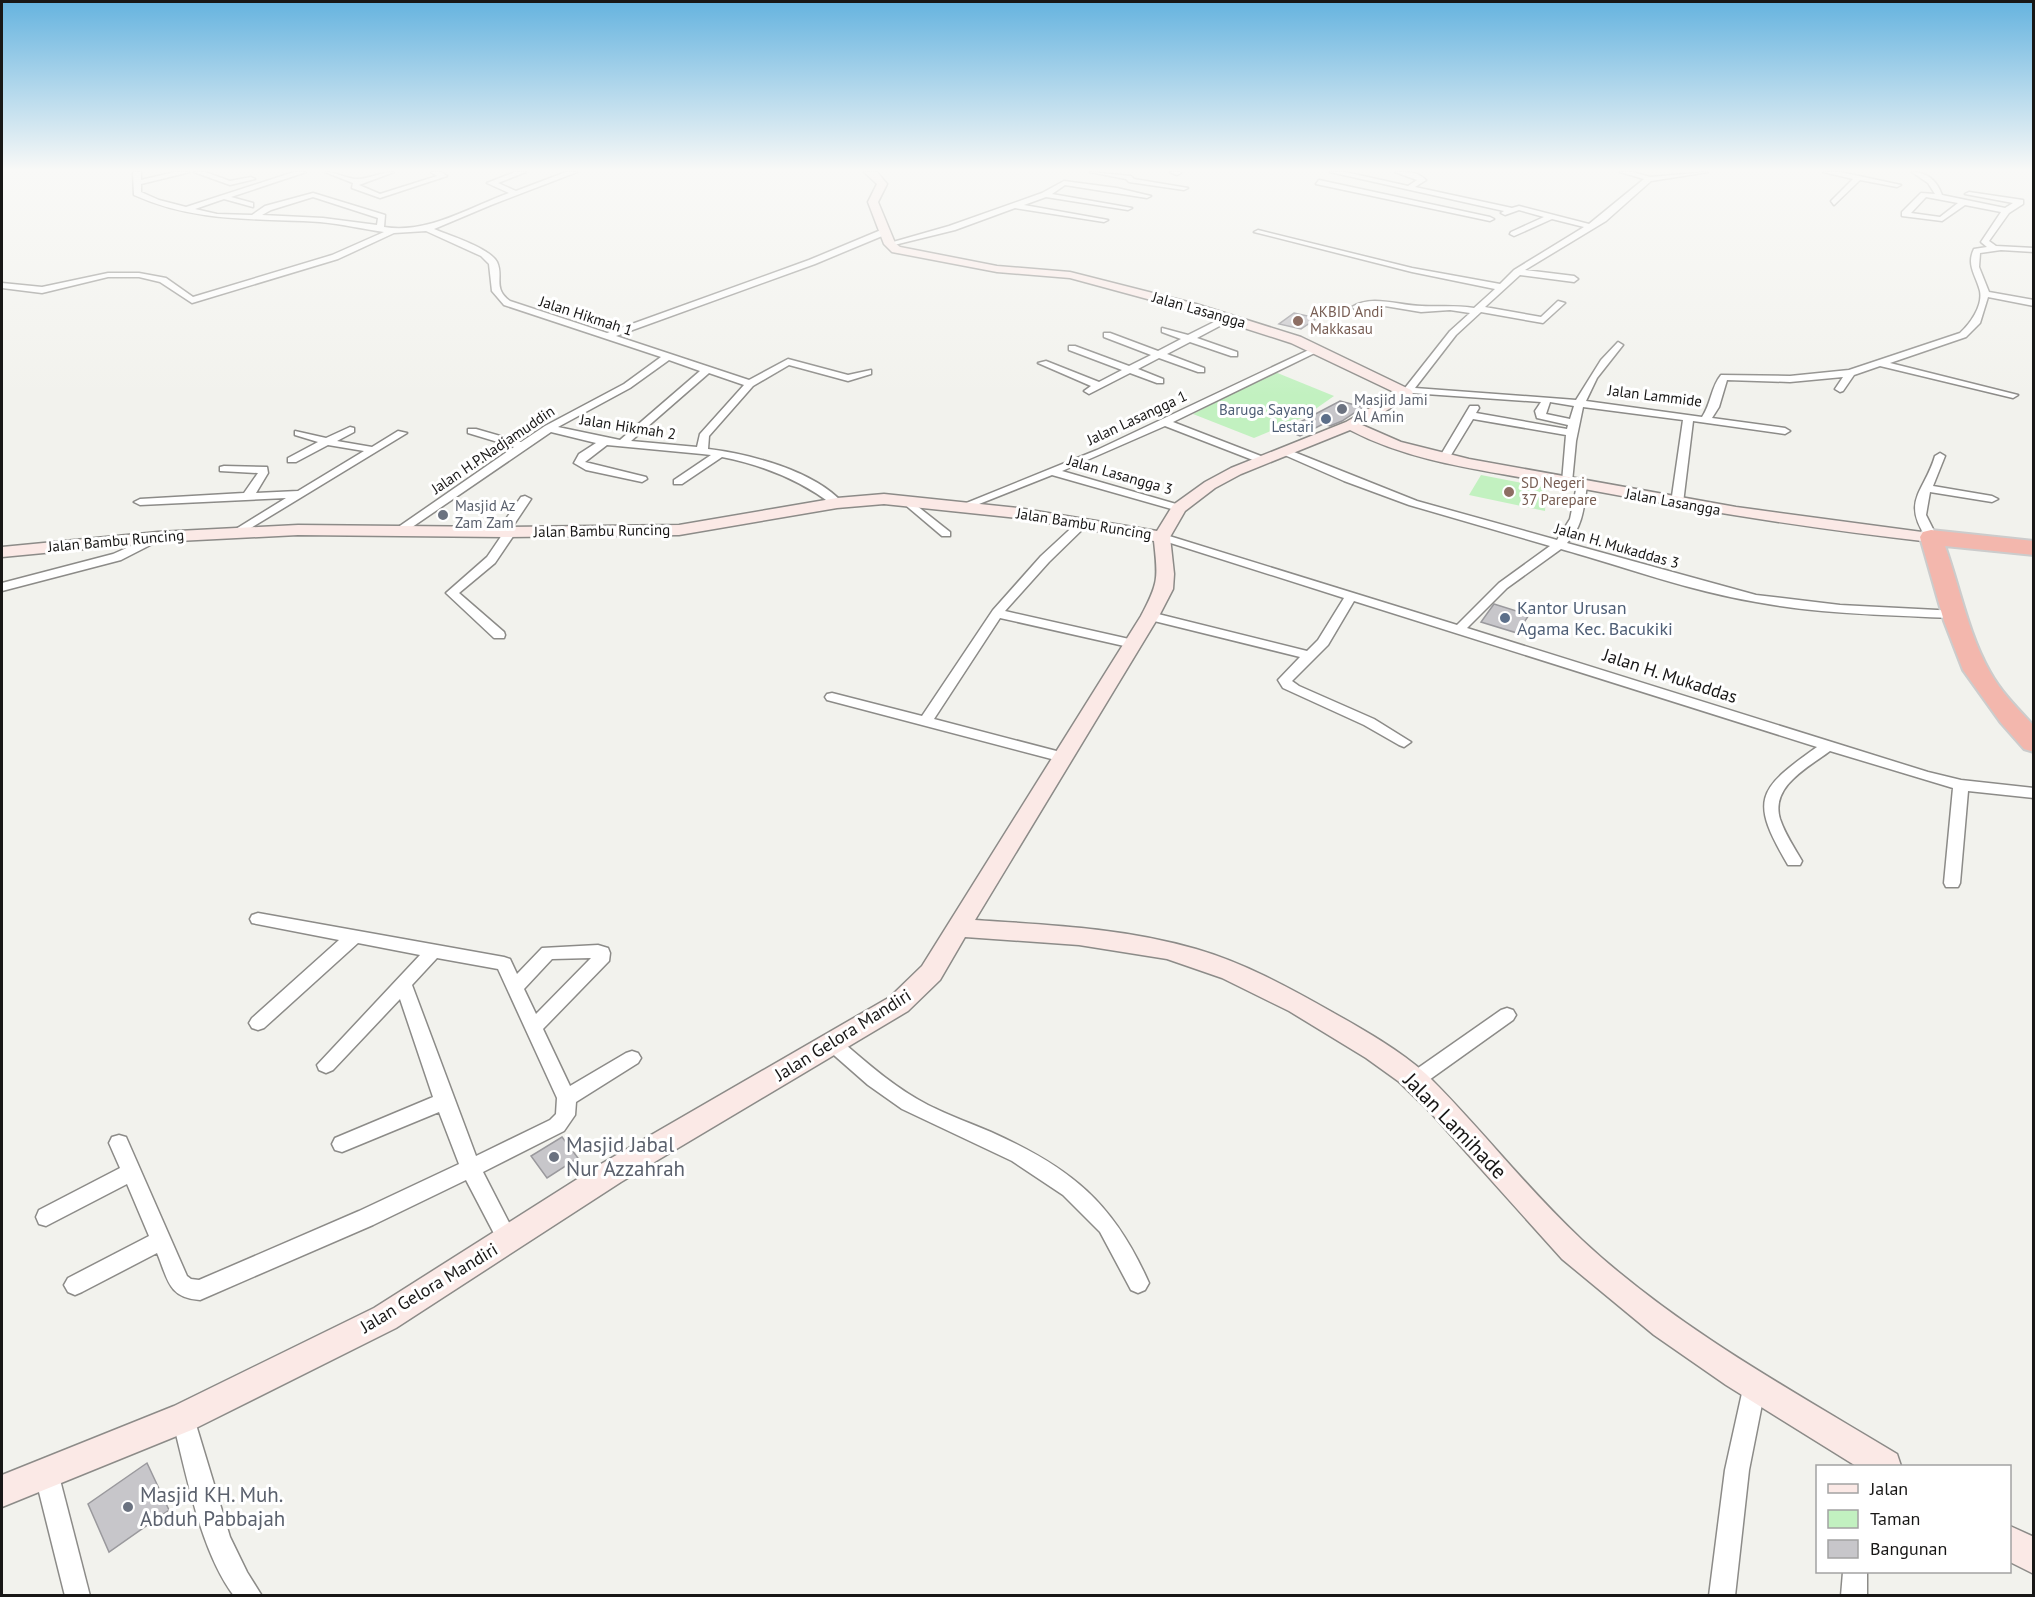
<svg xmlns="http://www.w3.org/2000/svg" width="2035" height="1597" viewBox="0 0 2035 1597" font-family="'PT Sans',sans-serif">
<rect width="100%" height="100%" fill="#f2f2ed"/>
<g fill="#c2f1c0">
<path d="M 1275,372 L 1334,396 L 1304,417 L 1254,438 L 1193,414 Z"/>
<path d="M 1481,475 L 1547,488 L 1545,511 L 1469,495 Z"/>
</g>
<g fill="#c7c6ca" stroke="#9a999d" stroke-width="1.5">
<path d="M 1294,313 L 1317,318 L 1301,329 L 1279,324 Z"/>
<path d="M 1340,401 L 1363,407 L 1342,421 L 1330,426 L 1323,424 L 1300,436 L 1285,430 Z"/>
<path d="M 1494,604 L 1529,615 L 1517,633 L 1481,622 Z"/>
<path d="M 562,1137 L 578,1158 L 547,1178 L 531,1156 Z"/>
<path d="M 147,1463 L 169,1510 L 109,1552 L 88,1504 Z"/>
</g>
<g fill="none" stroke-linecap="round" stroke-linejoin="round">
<defs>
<g id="street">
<path d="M 133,172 L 141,172 L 141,180 L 175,172 L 190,172 L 141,184 L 141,192 L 159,200 L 186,207 L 294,172 L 306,172 L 231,197 L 253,203 L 253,207 L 224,199 L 195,209 L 217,214 L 252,215 L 265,206 L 313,193 L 385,215 L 384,227 C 428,234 468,208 509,193 L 487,183 L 515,172 L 526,172 L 498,183 L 516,191 L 566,172 L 577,172 L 491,205 L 434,229 C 448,235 490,248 497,262 C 504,277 492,288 510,301 L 607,333 L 809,260 L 881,230 L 887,230 L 887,234 L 815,264 L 616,336 L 749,380 L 788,359 L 848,375 L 871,370 L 871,374 L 848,381 L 789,365 L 753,386 L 709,436 L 708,449 C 749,454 813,470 843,503 L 837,506 L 833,505 C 800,480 763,465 722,457 L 682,484 L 674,484 L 674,480 L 711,455 L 702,454 L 607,445 L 585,462 L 646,477 L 647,479 L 642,482 L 586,470 L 574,463 L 579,454 L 596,443 L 551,432 L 402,534 L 394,534 L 394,530 L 514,447 L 468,433 L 468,429 L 476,429 L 521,442 L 545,426 L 624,384 L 661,357 L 504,305 L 492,291 L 489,264 L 481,256 L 426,231 L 394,233 L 338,259 L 192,303 L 160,282 L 139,277 L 108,277 L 42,293 L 2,288 L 2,283 L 42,287 L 108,273 L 139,273 L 166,278 L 193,297 L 332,255 L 384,232 C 363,229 342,224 320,222 C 255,218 196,223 134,195 ZM 313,197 L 378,218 L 377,225 L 323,218 L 262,215 L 271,210 ZM 669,360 L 700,371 L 620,440 L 558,427 L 630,388 ZM 709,373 L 744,385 L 700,434 L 697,447 L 631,441 Z"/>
<path d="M 194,172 L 205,172 L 230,181 L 251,177 L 255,179 L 230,185 Z"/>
<path d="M 325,172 C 336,172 349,180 359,179 C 372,178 381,172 394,172 L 359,185 L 380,194 L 437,176 L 431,172 L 441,172 L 447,176 L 380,198 L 352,188 L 353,183 Z"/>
<path d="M 1090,172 L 1131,176 L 1134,179 L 1188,188 L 1184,190 L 1129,182 L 1126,179 Z"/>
<path d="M 1170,172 L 1180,172 L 1181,173 L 1177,175 Z"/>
<path d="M 1330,172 L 1345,172 L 1408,186 L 1417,180 L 1395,172 C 1407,172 1417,171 1426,180 L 1415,187 L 1512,208 L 1519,206 L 1589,224 L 1644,179 L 1620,172 L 1633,172 L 1650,177 L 1708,172 L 1651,181 L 1606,221 L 1525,270 L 1574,276 L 1578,279 L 1574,282 L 1520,275 L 1485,307 L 1541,317 L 1558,301 L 1565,303 L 1543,323 L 1481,312 L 1456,335 L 1415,388 L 1576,400 L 1601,360 L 1618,342 L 1623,345 L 1597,378 L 1586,401 L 1702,417 C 1711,404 1711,387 1721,375 L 1790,376 L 1849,370 L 1960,333 C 1970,324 1983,306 1980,291 C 1976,275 1966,265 1974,249 L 1987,247 L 1981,242 L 2001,212 L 1965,205 L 1942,221 L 1902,216 L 1902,212 L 1921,193 L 1935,194 L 1928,183 L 1912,172 C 1927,172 1937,181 1942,195 L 2005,208 L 2013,203 L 1965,194 L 1969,192 L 2023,200 L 2023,204 L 2009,213 L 1989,241 L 1996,246 L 2034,248 L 2034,252 L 2001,250 L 1980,253 L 1979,267 L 1989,292 L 2034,300 L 2034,306 L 1988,297 L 1980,323 L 1966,337 L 1890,363 L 2018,395 L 2013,398 L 1880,366 L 1854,375 L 1843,391 L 1840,392 L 1835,389 L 1843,377 L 1790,382 L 1727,380 L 1719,407 L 1712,418 L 1785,428 L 1790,431 L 1785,434 L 1693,421 L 1683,503 L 1677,506 L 1671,503 L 1683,420 L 1583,407 L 1576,441 L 1572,482 L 1567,485 L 1562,482 L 1566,435 L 1473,419 L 1448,460 L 1440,460 L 1439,458 L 1470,406 L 1478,406 L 1479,408 L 1476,413 L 1567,429 L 1568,425 L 1537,418 L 1535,411 L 1541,402 L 1411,393 L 1403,395 L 1401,393 L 1405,388 L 1450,331 L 1470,313 L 1450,310 L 1421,312 L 1385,306 L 1356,310 L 1352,307 C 1372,294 1400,306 1422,306 C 1442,307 1454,305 1474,308 L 1495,289 L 1412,272 L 1254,232 L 1258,230 L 1412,268 L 1500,284 L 1514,270 L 1584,227 L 1552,219 L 1514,236 L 1510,234 L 1511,232 L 1544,217 L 1519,210 L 1505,215 L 1501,213 L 1504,211 ZM 1926,197 L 1958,203 L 1940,217 L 1911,213 ZM 1550,402 L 1574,406 L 1570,419 L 1546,414 Z"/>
<path d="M 1823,172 L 1840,172 L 1901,185 L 1897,187 L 1860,180 L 1834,205 L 1831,201 L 1853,179 Z"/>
<path d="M 1319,180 L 1490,217 L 1494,219 L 1490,221 L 1316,184 Z"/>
<path d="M 1064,181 L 1117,188 L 1151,196 L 1147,198 L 1065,185 L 1052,194 L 1132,208 L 1128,210 L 1046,197 L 1024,205 L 1108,220 L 1104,222 L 1015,208 L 955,230 L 890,246 L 886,244 L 949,226 L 1042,193 Z"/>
<path d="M 1228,315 L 1232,318 L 1231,320 L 1197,338 L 1237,352 L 1237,356 L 1231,356 L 1190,342 L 1167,354 L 1204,368 L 1204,372 L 1198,372 L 1159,358 L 1138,369 L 1163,379 L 1163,383 L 1157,383 L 1130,373 L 1089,394 L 1084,391 L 1091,386 L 1038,363 L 1046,361 L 1099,382 L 1122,370 L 1069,350 L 1069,346 L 1075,346 L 1129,366 L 1151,355 L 1104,337 L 1104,333 L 1110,333 L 1158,351 L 1181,339 L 1162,332 L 1162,328 L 1188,335 Z"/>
<path d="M 1315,347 L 1323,349 L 1173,422 L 1266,458 L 1266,462 L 1258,462 L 1165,426 L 1062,471 L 1183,506 L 1183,510 L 1175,510 L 1052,475 L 969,508 L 965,509 L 959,506 L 1097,450 Z"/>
<path d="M 350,427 L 354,428 L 354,432 L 337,441 L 372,447 L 398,431 L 407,433 L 241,534 L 237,535 L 231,532 L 286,498 L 140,505 L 134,502 L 140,499 L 244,493 L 258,473 L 220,471 L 220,467 L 224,466 L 267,467 L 268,473 L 256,493 L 298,491 L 364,451 L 328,445 L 296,462 L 288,462 L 288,458 L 318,442 L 295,435 L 295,431 L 326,438 Z"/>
<path d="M 1284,448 L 1417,501 L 1557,540 L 1570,519 L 1577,485 L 1582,482 L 1587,485 C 1584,506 1583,527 1567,543 L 1756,595 L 1840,605 L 1957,611 L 1959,614 L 1957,617 L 1953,618 C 1887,615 1821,614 1756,602 C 1690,591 1625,567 1561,549 L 1507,588 L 1467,628 L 1928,772 L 1961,780 L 2034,788 L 2034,798 L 1968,791 L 1960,883 L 1958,887 L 1946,887 L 1944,883 L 1953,788 L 1830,751 C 1809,767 1770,786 1780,819 C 1785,834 1794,847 1802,861 L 1800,865 L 1788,865 C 1750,800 1756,790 1817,747 L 1354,601 L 1328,645 L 1292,681 L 1299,686 L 1374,719 L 1411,742 L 1404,747 L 1399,745 L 1364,725 L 1283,688 L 1278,680 L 1300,657 L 1146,619 L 1144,616 L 1150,612 L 1307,651 L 1318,640 L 1344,598 L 1158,539 L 1158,535 L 1166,535 L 1457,625 L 1499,583 L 1550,546 L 1409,505 L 1344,481 L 1280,453 L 1279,451 Z"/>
<path d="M 1940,453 L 1945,456 L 1933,486 L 1992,496 L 1998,499 L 1992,502 L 1930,492 L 1926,515 L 1937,537 L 1931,540 L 1927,539 C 1901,500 1924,493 1935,456 Z"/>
<path d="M 525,496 L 531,499 L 511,529 L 516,532 L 495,563 L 459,593 L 504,632 L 505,635 L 504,638 L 494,638 L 446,593 L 487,557 L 502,535 L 497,532 L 521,497 Z"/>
<path d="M 907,498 L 950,532 L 950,536 L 942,536 L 903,503 L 903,499 Z"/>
<path d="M 1084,519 L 1088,520 L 1088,524 L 1049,562 L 1005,611 L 1138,641 L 1140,644 L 1138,647 L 1133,648 L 1000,618 L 934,719 L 1068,754 L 1070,757 L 1068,760 L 1063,762 L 827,700 L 825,697 L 827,694 L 832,693 L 922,716 L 993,610 L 1041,556 L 1080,520 Z"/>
<path d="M 158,534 L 162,535 L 162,539 L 121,560 L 2,591 L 2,583 L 113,554 Z"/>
<path d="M 258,913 L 504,957 L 510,959 L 517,974 L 542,948 L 598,945 L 608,948 L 610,953 L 609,961 L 543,1029 L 570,1086 L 626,1053 L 632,1051 L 638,1053 L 641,1058 L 638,1063 L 576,1102 L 575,1115 L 564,1131 L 483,1172 L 518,1240 L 515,1247 L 508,1249 L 501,1247 L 466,1180 L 373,1225 L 200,1300 C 168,1298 168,1279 157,1253 L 82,1292 L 75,1295 L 68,1292 L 64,1285 L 68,1278 L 149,1236 L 127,1184 L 46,1226 L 39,1224 L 36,1217 L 39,1210 L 120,1168 L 109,1143 L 112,1137 L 119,1135 L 126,1137 L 187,1276 L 191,1279 L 199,1280 L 359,1211 L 459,1164 L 439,1112 L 342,1152 L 335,1150 L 332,1144 L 335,1138 L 433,1097 L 400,999 L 333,1070 L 326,1073 L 319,1070 L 317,1065 L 420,955 L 358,943 L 264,1028 L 258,1030 L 252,1028 L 249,1023 L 252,1018 L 339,940 L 252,923 L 250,919 L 252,915 ZM 437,958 L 498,969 L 557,1098 L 556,1114 L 550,1120 L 476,1156 L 412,985 ZM 591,958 L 536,1014 L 524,989 L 552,959 Z"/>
<path d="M 1507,1008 L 1513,1010 L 1516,1015 L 1513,1020 L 1422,1085 L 1415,1088 L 1408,1085 L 1406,1080 L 1408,1075 L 1501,1010 Z"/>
<path d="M 833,1037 L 839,1039 C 867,1063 895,1088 928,1105 C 948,1115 970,1123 991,1132 C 1071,1168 1113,1202 1149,1283 L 1145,1290 L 1138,1293 L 1131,1290 L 1100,1232 L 1063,1195 L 1012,1161 L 902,1109 L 868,1085 L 827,1049 L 824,1044 L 827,1039 Z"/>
<path d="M 1755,1373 L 1763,1376 L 1766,1384 L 1749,1470 L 1735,1596 L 1709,1596 L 1725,1470 L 1744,1384 L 1747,1376 Z"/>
<path d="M 183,1407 L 191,1410 L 194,1418 L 230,1537 L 247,1572 L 262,1596 L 234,1596 C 200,1551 186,1472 172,1418 L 175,1410 Z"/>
<path d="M 46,1460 L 54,1464 L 58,1472 L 90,1596 L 65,1596 L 34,1472 L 38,1464 Z"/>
<path d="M 1843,1572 L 1867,1572 L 1867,1596 L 1841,1596 Z"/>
</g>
<g id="secondary">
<path d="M 864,172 L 877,172 L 887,184 L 878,202 L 895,243 L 900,247 L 997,266 L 1070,272 L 1196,304 L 1301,337 L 1411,390 L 1413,393 L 1411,396 L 1362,425 L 1401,442 L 1469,459 L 1736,507 L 1937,534 L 1939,537 L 1937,540 L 1931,542 C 1804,528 1678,507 1552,483 C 1484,470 1413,463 1350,430 L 1241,474 L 1215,488 L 1185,511 L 1170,537 L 1174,574 L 1173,589 L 1159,616 L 975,920 C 1049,925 1124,928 1196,949 C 1244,963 1288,987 1332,1012 C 1364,1030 1398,1049 1426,1074 C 1480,1127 1526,1188 1582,1240 C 1674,1326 1789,1389 1897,1454 L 1901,1466 L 1856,1466 L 1726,1385 L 1654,1335 L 1562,1259 L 1431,1113 L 1398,1081 L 1366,1058 L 1289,1011 L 1222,978 L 1167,959 L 1079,945 L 965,937 L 940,980 L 908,1011 L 621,1182 L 396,1328 L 194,1429 L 2,1507 L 2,1475 L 174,1406 L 374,1308 L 601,1164 L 890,997 L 922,966 L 1141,616 C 1159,582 1158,578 1154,541 L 1018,518 L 884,504 L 837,508 L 679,535 L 503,537 L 298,535 L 158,542 L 2,557 L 2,547 L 158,532 L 298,525 L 503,527 L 679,525 L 837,498 L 884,494 L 1018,508 L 1157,531 L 1173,505 L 1205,482 L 1231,468 L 1346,422 L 1396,393 L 1291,343 L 1188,310 L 1070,278 L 997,272 L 892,252 L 884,244 L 868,202 L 877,184 Z"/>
<path d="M 2010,1526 L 2034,1537 L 2034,1574 L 2010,1562 Z"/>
</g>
<path id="highway" d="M 1931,530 L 2034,541 L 2034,555 L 1945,546 C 1960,588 1968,633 1990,672 C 2001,692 2018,709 2034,726 L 2034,752 L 2024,749 L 2001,723 L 1963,670 L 1944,621 L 1920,537 L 1923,532 Z"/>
</defs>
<use href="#street" stroke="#8c8b88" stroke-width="3"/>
<use href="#secondary" stroke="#8c8b88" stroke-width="3"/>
<use href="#highway" stroke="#ccc" stroke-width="4"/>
<use href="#street" fill="#fff" fill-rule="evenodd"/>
<use href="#secondary" fill="#fbe9e6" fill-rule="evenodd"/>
<use href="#highway" fill="#f3b7ad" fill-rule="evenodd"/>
</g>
<linearGradient id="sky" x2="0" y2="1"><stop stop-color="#65b3df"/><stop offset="0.43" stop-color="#f9f9f7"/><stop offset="1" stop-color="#f9f9f7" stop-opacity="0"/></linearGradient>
<rect width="2035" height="396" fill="url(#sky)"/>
<g fill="#8d6e63" stroke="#fff" stroke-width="2">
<circle cx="1298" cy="321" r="6"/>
<circle cx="1509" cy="492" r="6"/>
</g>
<g fill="#6b7280" stroke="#fff" stroke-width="2">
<circle cx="1342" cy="409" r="6"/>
<circle cx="443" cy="515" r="6"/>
<circle cx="554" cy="1157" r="6"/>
<circle cx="128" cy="1507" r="6"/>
</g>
<g fill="#5c6f8a" stroke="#fff" stroke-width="2">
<circle cx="1326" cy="419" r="6"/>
<circle cx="1505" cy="618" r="6"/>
</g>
<g text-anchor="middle" stroke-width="6" stroke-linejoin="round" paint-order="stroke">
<g font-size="15" fill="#181716" stroke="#fff">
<text transform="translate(1199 310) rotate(16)" y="5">Jalan Lasangga</text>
<text transform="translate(586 316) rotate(18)" y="5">Jalan Hikmah 1</text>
<text transform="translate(1655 396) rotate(7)" y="5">Jalan Lammide</text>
<text transform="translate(1137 418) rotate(-25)" y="5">Jalan Lasangga 1</text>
<text transform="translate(628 427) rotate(9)" y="5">Jalan Hikmah 2</text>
<text transform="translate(493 450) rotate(-34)" y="5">Jalan H.P.Nadjamuddin</text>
<text transform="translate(1120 475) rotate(16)" y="5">Jalan Lasangga 3</text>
<text transform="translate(1673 502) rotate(10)" y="5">Jalan Lasangga</text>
<text transform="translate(1084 524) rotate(9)" y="5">Jalan Bambu Runcing</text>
<text transform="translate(602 531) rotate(-1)" y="5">Jalan Bambu Runcing</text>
<text transform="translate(116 541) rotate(-5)" y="5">Jalan Bambu Runcing</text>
<text transform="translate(1617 546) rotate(16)" y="5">Jalan H. Mukaddas 3</text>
</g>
<g font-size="15" fill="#785e54" stroke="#fff" text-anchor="start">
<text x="1310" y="317">AKBID Andi<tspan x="1310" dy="17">Makkasau</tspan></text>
<text x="1521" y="488">SD Negeri<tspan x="1521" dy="17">37 Parepare</tspan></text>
</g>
<g font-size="15" fill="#5b616d" stroke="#fff" text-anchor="start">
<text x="1354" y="405">Masjid Jami<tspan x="1354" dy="17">Al Amin</tspan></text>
<text x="455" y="511">Masjid Az<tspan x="455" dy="17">Zam Zam</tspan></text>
</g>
<g font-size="15" fill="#4e5e75" stroke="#fff" text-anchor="end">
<text x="1314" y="415">Baruga Sayang<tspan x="1314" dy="17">Lestari</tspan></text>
</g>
<g font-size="18" fill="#4e5e75" stroke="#fff" text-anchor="start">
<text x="1517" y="614">Kantor Urusan<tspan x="1517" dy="21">Agama Kec. Bacukiki</tspan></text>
</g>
<g font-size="18" fill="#181716" stroke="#fff">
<text transform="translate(1670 676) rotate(18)" y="6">Jalan H. Mukaddas</text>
<text transform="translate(843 1035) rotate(-32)" y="6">Jalan Gelora Mandiri</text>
<text transform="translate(429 1288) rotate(-31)" y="6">Jalan Gelora Mandiri</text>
</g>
<g font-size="21" fill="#181716" stroke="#fff">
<text transform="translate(1455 1126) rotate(46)" y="7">Jalan Lamihade</text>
</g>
<g font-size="21" fill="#5b616d" stroke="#fff" text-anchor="start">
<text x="566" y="1152">Masjid Jabal<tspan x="566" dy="24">Nur Azzahrah</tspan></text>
<text x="140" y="1502">Masjid KH. Muh.<tspan x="140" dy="24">Abduh Pabbajah</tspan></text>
</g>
</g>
<rect width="2035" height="1597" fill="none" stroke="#181716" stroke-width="6"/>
<rect x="1816" y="1465" width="195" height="108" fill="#ffffff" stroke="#a3a2a2" stroke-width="1.5"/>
<rect x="1828" y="1484" width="30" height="9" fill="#fbe9e6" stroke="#a3a2a2" stroke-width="1.5"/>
<text x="1870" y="1495" font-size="18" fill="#181716">Jalan</text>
<rect x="1828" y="1510" width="30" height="18" fill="#c2f1c0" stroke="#a3a2a2" stroke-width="1.5"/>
<text x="1870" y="1525" font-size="18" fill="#181716">Taman</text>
<rect x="1828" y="1540" width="30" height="18" fill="#c7c6ca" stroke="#a3a2a2" stroke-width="1.5"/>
<text x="1870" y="1555" font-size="18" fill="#181716">Bangunan</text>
</svg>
